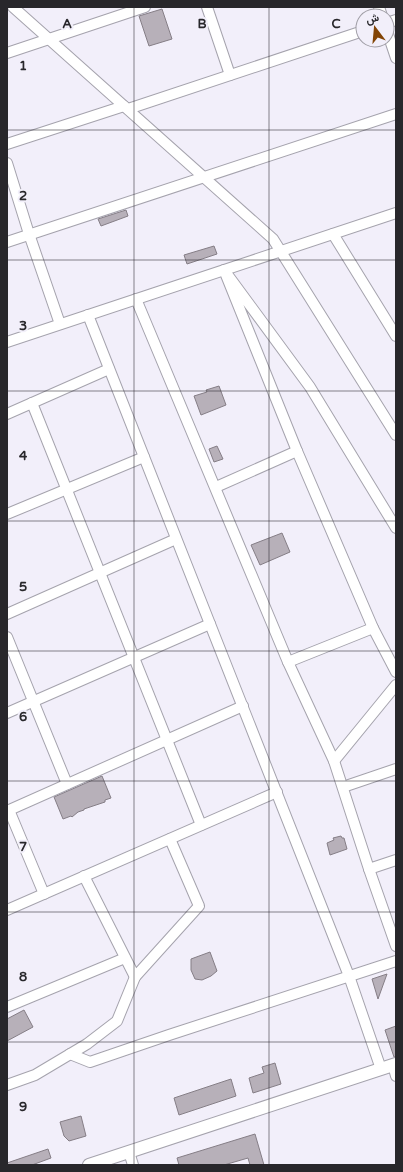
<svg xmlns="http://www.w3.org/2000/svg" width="403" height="1172" viewBox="0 0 403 1172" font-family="'Varela Round',Vazirmatn,sans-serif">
<rect width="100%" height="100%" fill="#f2effa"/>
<g fill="#b7b0b9" stroke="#857e86">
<path d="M 162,9 L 172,39 L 149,46 L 139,16 Z"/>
<path d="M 126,210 L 128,216 L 101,226 L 98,219 Z"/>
<path d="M 214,246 L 217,254 L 187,264 L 184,255 Z"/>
<path d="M 219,386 L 226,405 L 201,415 L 194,396 L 207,392 L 206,390 Z"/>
<path d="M 217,446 L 223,459 L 214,462 L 209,449 Z"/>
<path d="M 282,533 L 290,552 L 260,565 L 251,545 Z"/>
<path d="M 102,776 L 111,798 L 105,800 L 105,802 L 84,809 L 84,810 L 78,812 L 72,817 L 71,816 L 63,819 L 54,797 Z"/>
<path d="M 341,836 L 342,838 L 344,838 L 347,849 L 330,855 L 327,843 L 334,840 L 333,838 Z"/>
<path d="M 210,952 L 217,971 L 211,976 L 202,980 L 195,979 L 191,970 L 191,959 Z"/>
<path d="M 387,974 L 378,999 L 372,979 Z"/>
<path d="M 24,1010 L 33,1027 L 7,1041 L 7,1019 Z"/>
<path d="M 396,1026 L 396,1057 L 394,1057 L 385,1030 Z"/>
<path d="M 275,1063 L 281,1084 L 253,1093 L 249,1078 L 264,1073 L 262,1067 Z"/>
<path d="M 231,1079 L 236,1096 L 179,1115 L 174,1098 Z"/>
<path d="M 81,1116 L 86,1136 L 69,1141 L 64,1136 L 60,1122 Z"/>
<path d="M 255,1134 L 264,1165 L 250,1165 L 248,1158 L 224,1165 L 179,1165 L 177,1158 Z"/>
<path d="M 48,1149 L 51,1158 L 32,1165 L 7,1165 L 7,1163 Z"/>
</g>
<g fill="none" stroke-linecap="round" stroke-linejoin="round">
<defs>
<g id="minor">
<path d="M 13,7 L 273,239 L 396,435"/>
<path d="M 207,7 L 230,75"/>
<path d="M 379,7 L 382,16"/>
<path d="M 387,23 L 396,20"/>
<path d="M 387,31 L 396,58"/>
<path d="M 7,53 L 145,7"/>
<path d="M 128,109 L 363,31"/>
<path d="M 7,144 L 124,106"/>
<path d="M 7,163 L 29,234 L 60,324"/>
<path d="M 333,234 L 396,336"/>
<path d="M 7,242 L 396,114"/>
<path d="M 136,299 L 288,662 L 334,761 L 369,869 L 396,946"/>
<path d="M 88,315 L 349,976 L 381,1069"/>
<path d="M 7,342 L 396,213"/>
<path d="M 32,403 L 201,825"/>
<path d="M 7,414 L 109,369"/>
<path d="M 216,487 L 297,451"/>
<path d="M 7,514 L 144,457"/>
<path d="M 396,528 L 310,387 L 224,270 L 297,451 L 373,628 L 396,672"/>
<path d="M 7,614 L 176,539"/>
<path d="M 7,637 L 67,784"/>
<path d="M 288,662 L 373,628"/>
<path d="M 7,713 L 210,624"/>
<path d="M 334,761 L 396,685"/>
<path d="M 343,787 L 396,769"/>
<path d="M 9,810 L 44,894"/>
<path d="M 7,811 L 243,706"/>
<path d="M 369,869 L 396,860"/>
<path d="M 84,876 L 135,977 L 199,906 L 170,839"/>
<path d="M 7,910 L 277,792"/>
<path d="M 7,1007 L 125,958"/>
<path d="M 70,1054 L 90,1062 L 169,1035 L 396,961"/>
<path d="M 393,1065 L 396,1076"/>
<path d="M 7,1085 L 35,1075 L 87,1044 L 117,1021 L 135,977"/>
<path d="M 129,1152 L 133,1165"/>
</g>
<path id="tertiary" d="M 89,1165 L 396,1064"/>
</defs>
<use href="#minor" stroke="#a5a3ad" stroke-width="12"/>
<use href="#tertiary" stroke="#a5a3ad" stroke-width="14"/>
<use href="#minor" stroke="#fff" stroke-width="10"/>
<use href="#tertiary" stroke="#fff" stroke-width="12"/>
</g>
<path fill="none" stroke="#28272b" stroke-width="1" stroke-opacity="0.55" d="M 134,7 L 134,1165M 269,7 L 269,1165M 7,130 L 396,130M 7,260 L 396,260M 7,391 L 396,391M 7,521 L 396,521M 7,651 L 396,651M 7,781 L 396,781M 7,912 L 396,912M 7,1042 L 396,1042"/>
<g font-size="13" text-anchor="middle" font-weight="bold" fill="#28272b" stroke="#f2effa" stroke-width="4" stroke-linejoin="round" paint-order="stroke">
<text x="67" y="28">A</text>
<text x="202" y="28">B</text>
<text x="336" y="28">C</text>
<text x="23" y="70">1</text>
<text x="23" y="200">2</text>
<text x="23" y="330">3</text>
<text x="23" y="460">4</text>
<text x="23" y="591">5</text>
<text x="23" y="721">6</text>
<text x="23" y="851">7</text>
<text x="23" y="981">8</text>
<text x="23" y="1111">9</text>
</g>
<rect width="403" height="1172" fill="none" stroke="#28272b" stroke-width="16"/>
<g transform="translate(375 28) rotate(344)"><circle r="19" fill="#f2effa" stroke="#a19fa7"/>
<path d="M0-3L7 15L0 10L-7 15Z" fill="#824405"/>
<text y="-6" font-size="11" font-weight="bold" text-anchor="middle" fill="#28272b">ش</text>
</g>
</svg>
